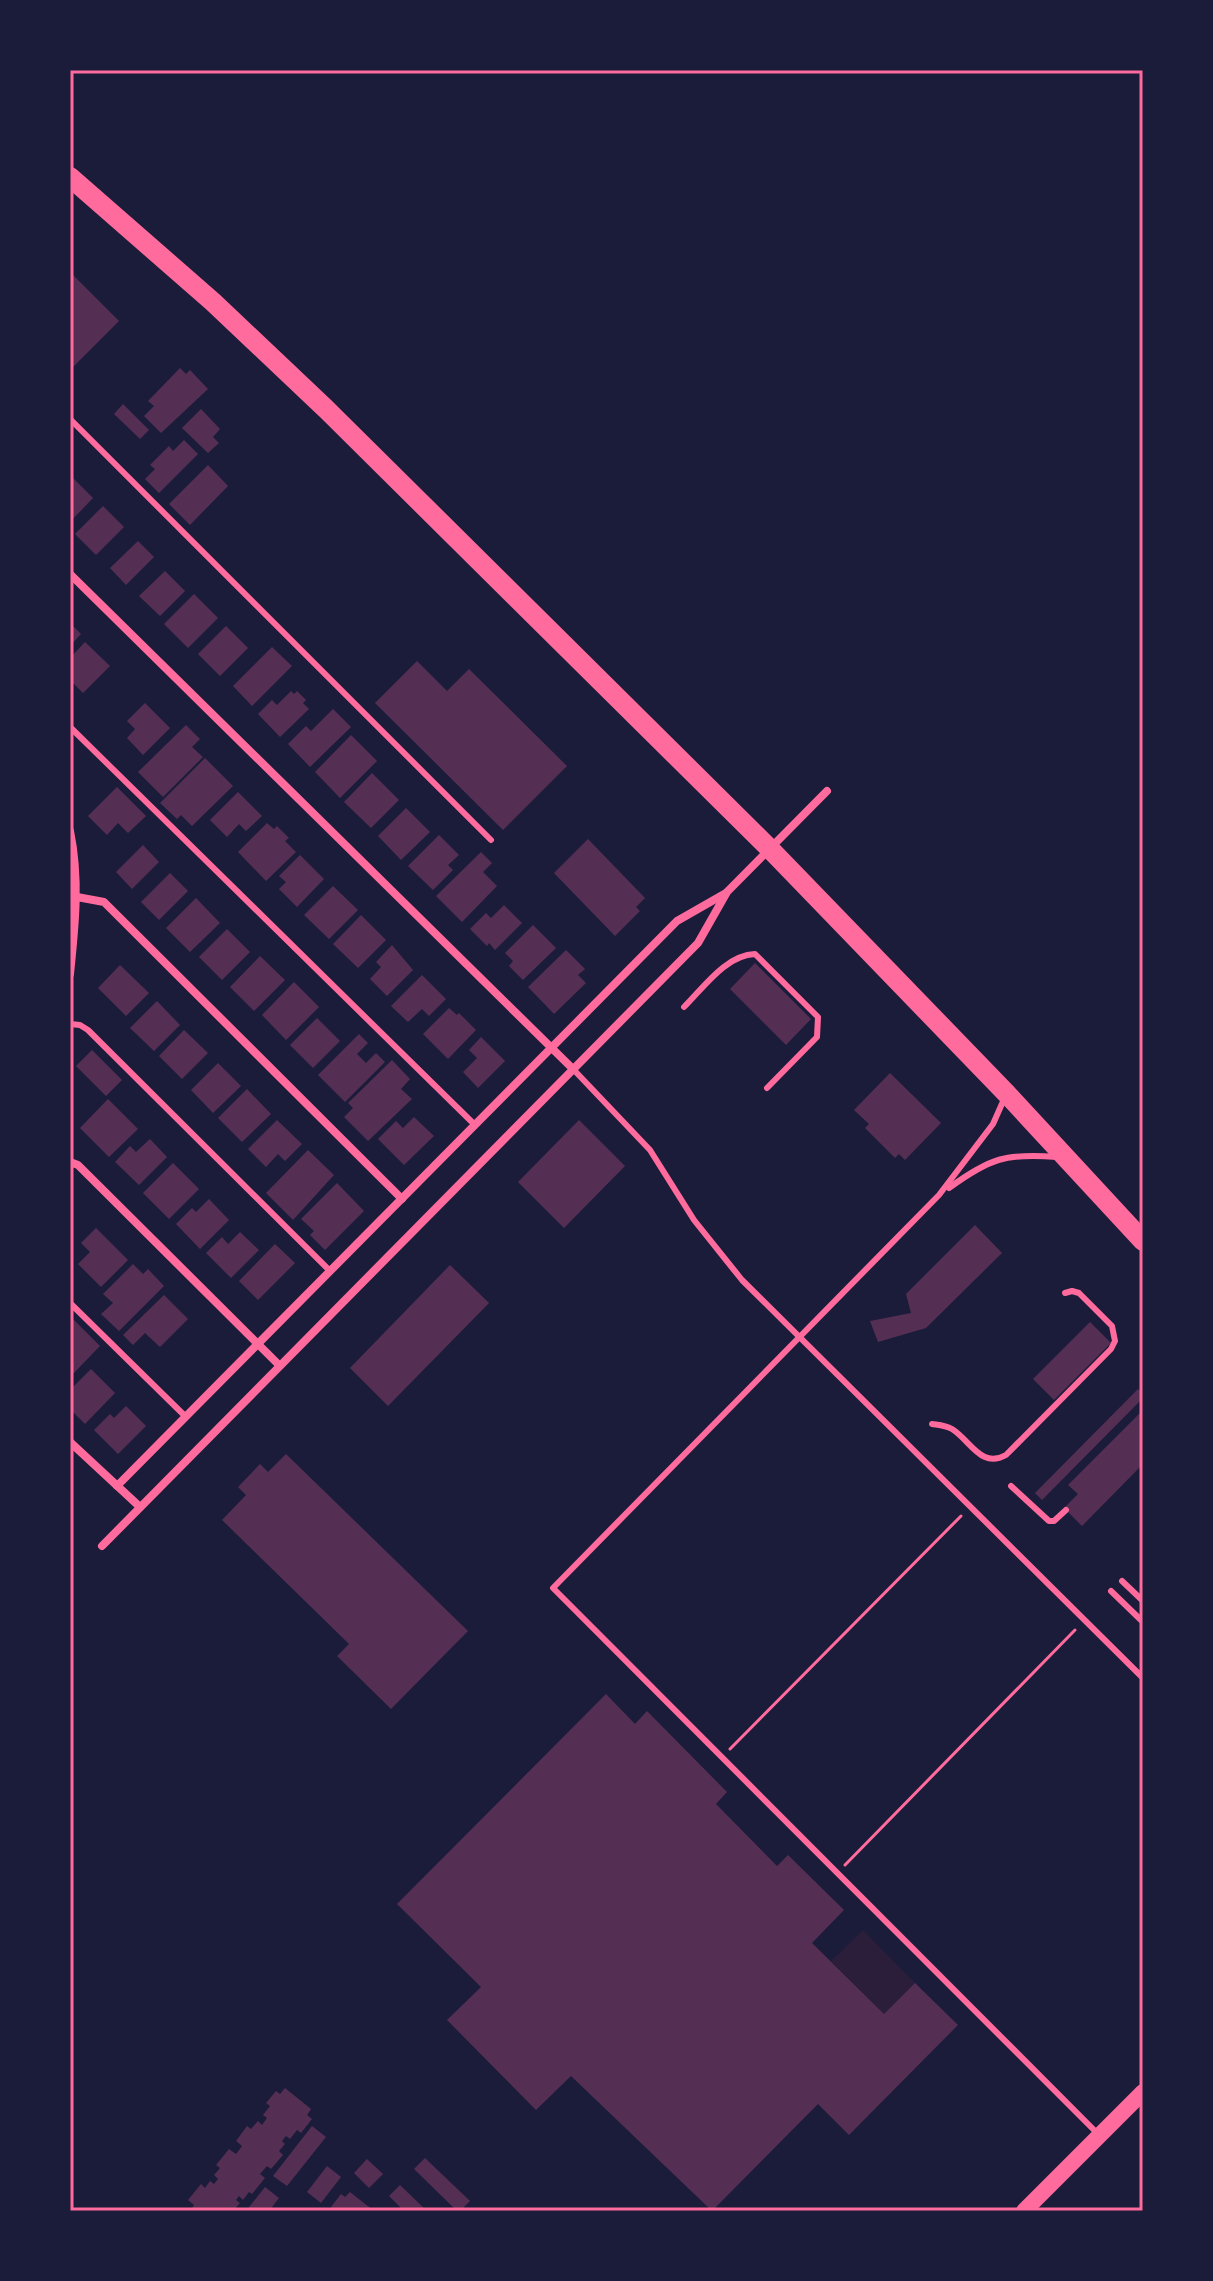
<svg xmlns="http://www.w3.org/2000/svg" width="1213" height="2281" viewBox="0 0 1213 2281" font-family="'PT Serif',serif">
<rect width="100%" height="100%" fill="#1b1b3a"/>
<path fill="#2a1e3b" d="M 863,1930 L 915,1983 L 884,2014 L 831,1961 Z"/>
<g fill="#542f53">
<path d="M 73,275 L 119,321 L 70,370 L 70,278 Z"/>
<path d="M 180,368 L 186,374 L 190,370 L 208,389 L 161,433 L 144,416 L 154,406 L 148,401 Z"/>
<path d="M 123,404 L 149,430 L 140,439 L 114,414 Z"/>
<path d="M 201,409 L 220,429 L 213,437 L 219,443 L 208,453 L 182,428 Z"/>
<path d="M 184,440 L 198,454 L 159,493 L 145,479 L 155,469 L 150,465 L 169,446 L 173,451 Z"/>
<path d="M 208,465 L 228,486 L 190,525 L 169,504 Z"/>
<path d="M 70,475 L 93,498 L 70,522 Z"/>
<path d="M 103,506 L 124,527 L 96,555 L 75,534 Z"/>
<path d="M 138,541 L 154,557 L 126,585 L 110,568 Z"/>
<path d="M 165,571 L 185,591 L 160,616 L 139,596 Z"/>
<path d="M 194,594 L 218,618 L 188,648 L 164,624 Z"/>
<path d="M 70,623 L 81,634 L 70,646 Z"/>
<path d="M 226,626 L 248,648 L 220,676 L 198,654 Z"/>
<path d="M 85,642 L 110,666 L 83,693 L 70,680 L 70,658 Z"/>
<path d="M 272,647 L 292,666 L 252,706 L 233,686 Z"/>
<path d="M 417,661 L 447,691 L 469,669 L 567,766 L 503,830 L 375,703 Z"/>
<path d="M 291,691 L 294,694 L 297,691 L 306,700 L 303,703 L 309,709 L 280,737 L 258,714 L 272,700 L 277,705 Z"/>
<path d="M 145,703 L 170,728 L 143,755 L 127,738 L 135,729 L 127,721 Z"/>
<path d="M 333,709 L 351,727 L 310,767 L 288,744 L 306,726 L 311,731 Z"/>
<path d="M 186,725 L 200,739 L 192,747 L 203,757 L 163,797 L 138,772 Z"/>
<path d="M 351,735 L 377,761 L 340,798 L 315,772 Z"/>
<path d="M 205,758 L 233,786 L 192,826 L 181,815 L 177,819 L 160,803 Z"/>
<path d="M 372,773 L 399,800 L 371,828 L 344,802 Z"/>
<path d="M 117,787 L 146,816 L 128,833 L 118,823 L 107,835 L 88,816 Z"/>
<path d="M 238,792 L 262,816 L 246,831 L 239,824 L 227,837 L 210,820 Z"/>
<path d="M 406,808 L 430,832 L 401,860 L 378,836 Z"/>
<path d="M 267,823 L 274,829 L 277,826 L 289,838 L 285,841 L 296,852 L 266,881 L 238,852 Z"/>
<path d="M 439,835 L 459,855 L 448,865 L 453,870 L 433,890 L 408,866 Z"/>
<path d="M 588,839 L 645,898 L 636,907 L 640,911 L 615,936 L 554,873 Z"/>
<path d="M 143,845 L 159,862 L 132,889 L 116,872 Z"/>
<path d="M 481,852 L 492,863 L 483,872 L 497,886 L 462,922 L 436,896 Z"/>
<path d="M 300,855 L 324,879 L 297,907 L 279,889 L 286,882 L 279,876 Z"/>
<path d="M 170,873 L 188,891 L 159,920 L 141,902 Z"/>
<path d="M 333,886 L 358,910 L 329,939 L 304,915 Z"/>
<path d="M 196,898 L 220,923 L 190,952 L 166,928 Z"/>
<path d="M 504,905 L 522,923 L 495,950 L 489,943 L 487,946 L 470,929 L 486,913 L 491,918 Z"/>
<path d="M 361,915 L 386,940 L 358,968 L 333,944 Z"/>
<path d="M 533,925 L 556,948 L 523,980 L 509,966 L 513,961 L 505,953 Z"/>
<path d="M 227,929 L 250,952 L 222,980 L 199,957 Z"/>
<path d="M 392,945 L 413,970 L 387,996 L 370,979 L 381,967 L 376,962 Z"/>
<path d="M 566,950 L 585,969 L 578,975 L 586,983 L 554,1014 L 528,987 Z"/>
<path d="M 260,956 L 285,980 L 254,1011 L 230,987 Z"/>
<path d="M 755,963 L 811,1019 L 786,1045 L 730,989 Z"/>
<path d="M 120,965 L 149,993 L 126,1016 L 98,988 Z"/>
<path d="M 422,975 L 446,999 L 429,1016 L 422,1009 L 408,1022 L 391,1006 Z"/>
<path d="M 294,982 L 319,1007 L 286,1040 L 262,1015 Z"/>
<path d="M 157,1001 L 180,1025 L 154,1051 L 130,1028 Z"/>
<path d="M 449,1008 L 457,1015 L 459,1013 L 476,1030 L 448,1059 L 423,1034 Z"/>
<path d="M 317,1018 L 340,1041 L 313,1068 L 290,1045 Z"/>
<path d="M 184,1030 L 208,1053 L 182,1079 L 159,1056 Z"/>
<path d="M 359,1034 L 368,1043 L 357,1054 L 366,1063 L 376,1053 L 385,1062 L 345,1102 L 318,1075 Z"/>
<path d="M 481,1037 L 505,1061 L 478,1088 L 463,1072 L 477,1058 L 469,1050 Z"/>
<path d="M 92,1050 L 122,1080 L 106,1096 L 76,1066 Z"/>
<path d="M 392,1060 L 410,1079 L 401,1089 L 412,1099 L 368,1141 L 344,1117 L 353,1108 L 348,1103 Z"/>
<path d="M 218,1063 L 241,1086 L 213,1113 L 191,1090 Z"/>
<path d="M 890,1073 L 941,1123 L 905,1160 L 899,1154 L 895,1158 L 865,1128 L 869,1124 L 854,1110 Z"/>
<path d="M 247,1089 L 271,1114 L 242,1142 L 218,1118 Z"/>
<path d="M 108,1099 L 138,1129 L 109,1157 L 80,1128 Z"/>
<path d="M 414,1117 L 434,1136 L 404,1165 L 378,1139 L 396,1121 L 403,1128 Z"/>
<path d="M 277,1120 L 302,1144 L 285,1161 L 278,1154 L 266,1167 L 248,1149 Z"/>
<path d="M 579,1120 L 625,1166 L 564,1228 L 518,1182 Z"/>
<path d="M 150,1139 L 167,1157 L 139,1185 L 115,1162 L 130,1146 L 136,1152 Z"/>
<path d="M 308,1150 L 334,1175 L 293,1220 L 266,1193 Z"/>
<path d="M 173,1163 L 199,1189 L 169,1219 L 143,1193 Z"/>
<path d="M 337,1183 L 364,1211 L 325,1250 L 310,1235 L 314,1231 L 301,1219 Z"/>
<path d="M 209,1199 L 229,1220 L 200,1249 L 176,1224 L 192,1208 L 196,1212 Z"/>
<path d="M 975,1225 L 1002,1253 L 926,1328 L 878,1342 L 870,1321 L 911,1313 L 906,1294 Z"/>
<path d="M 96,1228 L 128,1260 L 101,1287 L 78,1264 L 90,1252 L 81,1243 Z"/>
<path d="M 240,1232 L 259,1250 L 231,1278 L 206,1253 L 222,1237 L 228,1244 Z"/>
<path d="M 275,1244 L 295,1263 L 258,1300 L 239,1281 Z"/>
<path d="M 133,1264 L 143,1274 L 148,1269 L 164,1286 L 119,1331 L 101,1314 L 113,1303 L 103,1294 Z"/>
<path d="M 450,1265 L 489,1303 L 388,1406 L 350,1368 Z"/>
<path d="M 164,1295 L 188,1319 L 160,1347 L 145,1333 L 133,1345 L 123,1335 Z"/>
<path d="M 72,1318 L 100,1346 L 73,1374 L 70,1372 Z"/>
<path d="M 1090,1322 L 1111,1343 L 1054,1400 L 1033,1379 Z"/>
<path d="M 91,1369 L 115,1393 L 85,1424 L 70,1409 L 70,1390 Z"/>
<path d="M 1138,1389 L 1143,1394 L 1143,1398 L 1042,1500 L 1035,1493 Z"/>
<path d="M 126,1406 L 146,1426 L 118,1454 L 94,1430 L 110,1414 L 114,1418 Z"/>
<path d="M 1143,1410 L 1143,1464 L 1082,1526 L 1064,1508 L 1078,1494 L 1068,1485 Z"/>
<path d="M 286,1454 L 468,1631 L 391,1709 L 337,1656 L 349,1644 L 222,1520 L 246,1495 L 238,1487 L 260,1464 L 268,1472 Z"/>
<path d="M 606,1694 L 635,1724 L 647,1711 L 727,1792 L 716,1804 L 777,1866 L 788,1855 L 844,1910 L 812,1943 L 884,2014 L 915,1983 L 958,2025 L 849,2135 L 818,2104 L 712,2211 L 571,2076 L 536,2110 L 447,2020 L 481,1987 L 397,1904 Z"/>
<path d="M 285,2088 L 311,2109 L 307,2115 L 312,2119 L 301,2133 L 297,2130 L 290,2139 L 286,2136 L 282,2141 L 285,2144 L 279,2151 L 283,2155 L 271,2169 L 267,2166 L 260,2174 L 265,2178 L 252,2194 L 249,2192 L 243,2200 L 239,2196 L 236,2200 L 240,2203 L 233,2211 L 190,2211 L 194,2205 L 188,2200 L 201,2184 L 205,2188 L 210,2181 L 214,2184 L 218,2179 L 214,2175 L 220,2168 L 216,2165 L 229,2149 L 236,2154 L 242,2146 L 236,2141 L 247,2126 L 251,2129 L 258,2121 L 262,2125 L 267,2118 L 263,2115 L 270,2106 L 266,2103 L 276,2091 L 280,2094 Z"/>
<path d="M 312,2126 L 326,2137 L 287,2186 L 273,2176 Z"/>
<path d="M 425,2158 L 470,2201 L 460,2211 L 457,2211 L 414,2169 Z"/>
<path d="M 367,2159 L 383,2174 L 369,2188 L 354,2173 Z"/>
<path d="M 327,2166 L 341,2177 L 321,2203 L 307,2192 Z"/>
<path d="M 400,2185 L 427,2211 L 404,2211 L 389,2196 Z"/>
<path d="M 265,2187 L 279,2198 L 269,2211 L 246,2211 Z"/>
<path d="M 350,2192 L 374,2211 L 336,2211 L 331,2207 L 341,2194 L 345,2197 Z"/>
</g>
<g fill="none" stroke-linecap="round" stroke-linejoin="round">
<g stroke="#ff6b9d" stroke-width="3">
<path d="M 730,1749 L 961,1516"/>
<path d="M 845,1865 L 1075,1630"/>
</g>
<g stroke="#ff6b9d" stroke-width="6">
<path d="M 70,419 L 491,840"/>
<path d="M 70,727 L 475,1125"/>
<path d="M 684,1007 C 704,987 726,955 755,954 L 818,1017 L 817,1037 L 767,1088"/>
<path d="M 70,1024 L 80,1025 L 88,1030 L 330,1271"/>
<path d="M 573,1069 L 650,1150 L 694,1220 L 742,1280 L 1143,1678"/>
<path d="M 1005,1097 L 993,1124 L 939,1195 L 553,1588 L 1098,2134"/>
<path d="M 949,1188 C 990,1158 1006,1153 1057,1157"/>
<path d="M 70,1303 L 185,1416"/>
<path d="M 932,1424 C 939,1425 945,1425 952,1429 C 971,1441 981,1469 1006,1455 L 1111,1349 L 1115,1341 L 1112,1326 L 1079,1293 L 1072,1291 L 1065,1293"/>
<path d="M 1011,1486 L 1049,1521 L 1054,1521 L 1066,1510"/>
<path d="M 1122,1581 L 1143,1601"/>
<path d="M 1111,1591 L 1143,1622"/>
</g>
<g stroke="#ff6b9d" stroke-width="8">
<path d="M 70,574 L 573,1069"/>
<path d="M 70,831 C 80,879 75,926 70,974"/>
<path d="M 77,897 L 104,902 L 402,1199"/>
<path d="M 70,1162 L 78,1165 L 279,1365"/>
<path d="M 70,1442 L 140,1507"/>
<path d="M 117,1486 L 677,921 L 726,893"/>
<path d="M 102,1546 L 698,943 L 727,892 L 827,791"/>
</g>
<path stroke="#ff6b9d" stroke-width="16" d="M 1024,2211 L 1143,2092"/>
<path stroke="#ff6b9d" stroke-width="20" d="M 70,177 L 213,302 L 326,409 L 770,849 L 1007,1094 L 1143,1241"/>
</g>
<rect width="1213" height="2281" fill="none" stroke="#1b1b3a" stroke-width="144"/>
<rect x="72" y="72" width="1069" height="2137" fill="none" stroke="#ff6b9d" stroke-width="3"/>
</svg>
